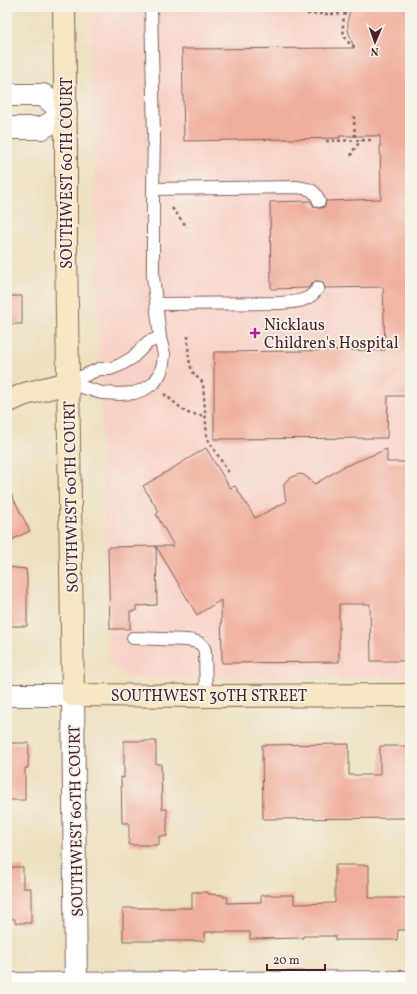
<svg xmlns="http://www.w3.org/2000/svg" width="417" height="994" viewBox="0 0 417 994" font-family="Vollkorn,serif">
<rect width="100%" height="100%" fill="#f7f3e8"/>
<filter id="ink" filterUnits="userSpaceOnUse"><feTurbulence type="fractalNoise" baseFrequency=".025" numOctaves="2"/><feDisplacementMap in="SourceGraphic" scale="8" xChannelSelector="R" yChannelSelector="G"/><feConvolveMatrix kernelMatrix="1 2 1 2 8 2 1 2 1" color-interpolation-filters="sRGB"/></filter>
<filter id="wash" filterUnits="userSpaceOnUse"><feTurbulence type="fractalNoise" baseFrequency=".012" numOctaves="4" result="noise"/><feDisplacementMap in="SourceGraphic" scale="16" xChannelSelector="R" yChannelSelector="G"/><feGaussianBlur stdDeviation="0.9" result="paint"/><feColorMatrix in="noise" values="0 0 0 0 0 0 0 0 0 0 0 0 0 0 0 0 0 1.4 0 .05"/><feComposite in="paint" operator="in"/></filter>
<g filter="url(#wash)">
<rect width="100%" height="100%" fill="#ede0bf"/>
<path fill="#f7d1c7" d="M 90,7 L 410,7 L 410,677 L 132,678 L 117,671 L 108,660 Z"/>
<g id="blocks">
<g fill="#f0ae9d">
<path d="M 351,7 L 410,7 L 410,396 L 388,396 L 387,438 L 214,439 L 214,352 L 385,350 L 383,287 L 325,288 L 323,282 L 319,281 L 315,281 L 308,288 L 271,289 L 270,202 L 311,201 L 314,207 L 319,208 L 322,208 L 325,206 L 326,201 L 381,199 L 380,136 L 339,136 L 340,138 L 184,141 L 182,49 L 354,48 L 348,30 L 348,18 Z"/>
<rect x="7" y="296" width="15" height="28"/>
<path d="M 206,448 L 230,488 L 235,486 L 255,518 L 286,502 L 284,489 L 284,484 L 288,479 L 299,474 L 304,475 L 315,484 L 343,467 L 387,449 L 387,462 L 410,462 L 410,661 L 371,661 L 370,604 L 339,604 L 339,662 L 222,663 L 221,600 L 197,615 L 156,546 L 174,546 L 156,514 L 159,512 L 143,486 Z"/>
<path d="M 7,486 L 30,531 L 7,542 Z"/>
<path d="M 156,546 L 157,605 L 136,606 L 136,611 L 130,611 L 130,629 L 110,629 L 108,547 Z"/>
<path d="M 7,567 L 26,569 L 27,578 L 27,626 L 7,626 Z"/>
<path d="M 124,741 L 156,741 L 156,764 L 161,764 L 162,809 L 167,809 L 167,836 L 159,836 L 159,845 L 129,845 L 129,823 L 122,823 L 121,777 L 124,778 Z"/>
<path d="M 7,743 L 29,743 L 28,768 L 25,768 L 25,800 L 7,800 Z"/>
<path d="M 349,744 L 349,775 L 380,775 L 380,746 L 410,746 L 410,818 L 263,819 L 262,745 Z"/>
<path d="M 335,865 L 369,865 L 369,898 L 410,898 L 410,930 L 398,930 L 397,940 L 335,940 L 335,936 L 303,936 L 303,938 L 250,939 L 250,932 L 205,932 L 205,941 L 123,941 L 123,908 L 192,908 L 192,892 L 208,892 L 208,894 L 223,895 L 223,897 L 228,897 L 227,903 L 261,902 L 261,895 L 294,895 L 294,904 L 335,903 Z"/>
<path d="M 7,867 L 23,867 L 23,888 L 31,888 L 31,923 L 15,923 L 15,919 L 7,919 Z"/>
</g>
</g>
</g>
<g filter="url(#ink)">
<use href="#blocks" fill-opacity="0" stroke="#83635f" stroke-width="1"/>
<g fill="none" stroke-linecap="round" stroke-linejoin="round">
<defs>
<g id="lane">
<path d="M 153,189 L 296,187 C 309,189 314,188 319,201"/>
<path d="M 157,304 L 280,303 C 296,302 309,302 318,288"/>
<path d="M 68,383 L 102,393 L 121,394 L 134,393 L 145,389 L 154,383 L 160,374 L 163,364 L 164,354 L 160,338 L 153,276 L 153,189 L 154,136 L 151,7"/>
<path d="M 68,383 L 99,369 L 110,369 L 120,365 L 132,358 L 148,342 L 160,338"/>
<path d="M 133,638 L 187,640 C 196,641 204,643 205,652 L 206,696"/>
</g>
<g id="street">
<path d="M 7,95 L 43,95 L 66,114 L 42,128 L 7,128"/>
<path d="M 7,695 L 73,695 L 76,987"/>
<path d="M 7,984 L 410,982"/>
</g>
<g id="secondary">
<path d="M 64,7 L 66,151 L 66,249 L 73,695 L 206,696 L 410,695"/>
<path d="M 7,402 L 25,394 L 68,383"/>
</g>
</defs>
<use href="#lane" stroke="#83635f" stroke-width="14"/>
<use href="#street" stroke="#83635f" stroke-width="24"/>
<use href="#secondary" stroke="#83635f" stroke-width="24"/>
<g stroke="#83635f" stroke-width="2.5" stroke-dasharray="3 3" stroke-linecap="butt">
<path d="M 308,7 L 308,14 L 344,14"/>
<path d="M 347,7 C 342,21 339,39 355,47"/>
<path d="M 354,116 L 355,140"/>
<path d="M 326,141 L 371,140"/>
<path d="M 351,156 L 353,151 L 361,140"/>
<path d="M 172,208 L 187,227"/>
<path d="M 188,336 C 188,347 188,365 194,374 C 197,378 201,380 203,383 L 207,438 L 229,473"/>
<path d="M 164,394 L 187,413 L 205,416"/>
</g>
<use href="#lane" stroke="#fff" stroke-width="12"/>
<use href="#street" stroke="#fff" stroke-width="22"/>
<use href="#secondary" stroke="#f7e8c3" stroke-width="22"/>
</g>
</g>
<path fill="#b5179e" stroke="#f7f3e8" stroke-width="1.5" d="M253 327h4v4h4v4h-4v4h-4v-4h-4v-4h4z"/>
<g text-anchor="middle" stroke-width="3.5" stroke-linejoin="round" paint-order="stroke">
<g font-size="16" fill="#4a1f2b" stroke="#f7f3e8">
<text transform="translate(66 173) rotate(-90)" y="6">SOUTHWEST 60TH COURT</text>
<text transform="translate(70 497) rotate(-91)" y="6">SOUTHWEST 60TH COURT</text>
<text x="209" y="701">SOUTHWEST 30TH STREET</text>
<text transform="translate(75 821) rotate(-91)" y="6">SOUTHWEST 60TH COURT</text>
</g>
<g font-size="16" fill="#4a1f2b" stroke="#f7f3e8" text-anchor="start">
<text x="264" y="330">Nicklaus<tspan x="264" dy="18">Children's Hospital</tspan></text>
</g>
</g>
<rect width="417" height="994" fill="none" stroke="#f7f3e8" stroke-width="24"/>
<g transform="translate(375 42) rotate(182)" stroke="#f7f3e8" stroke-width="3" paint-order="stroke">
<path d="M0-3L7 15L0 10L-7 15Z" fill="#4a1f2b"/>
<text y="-6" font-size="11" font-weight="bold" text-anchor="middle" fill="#4a1f2b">N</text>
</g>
<path d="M267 964v6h58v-6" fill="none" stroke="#4a1f2b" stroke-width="2"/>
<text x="273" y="964" font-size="12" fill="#4a1f2b" stroke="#f7f3e8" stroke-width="3" paint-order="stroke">20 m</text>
</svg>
